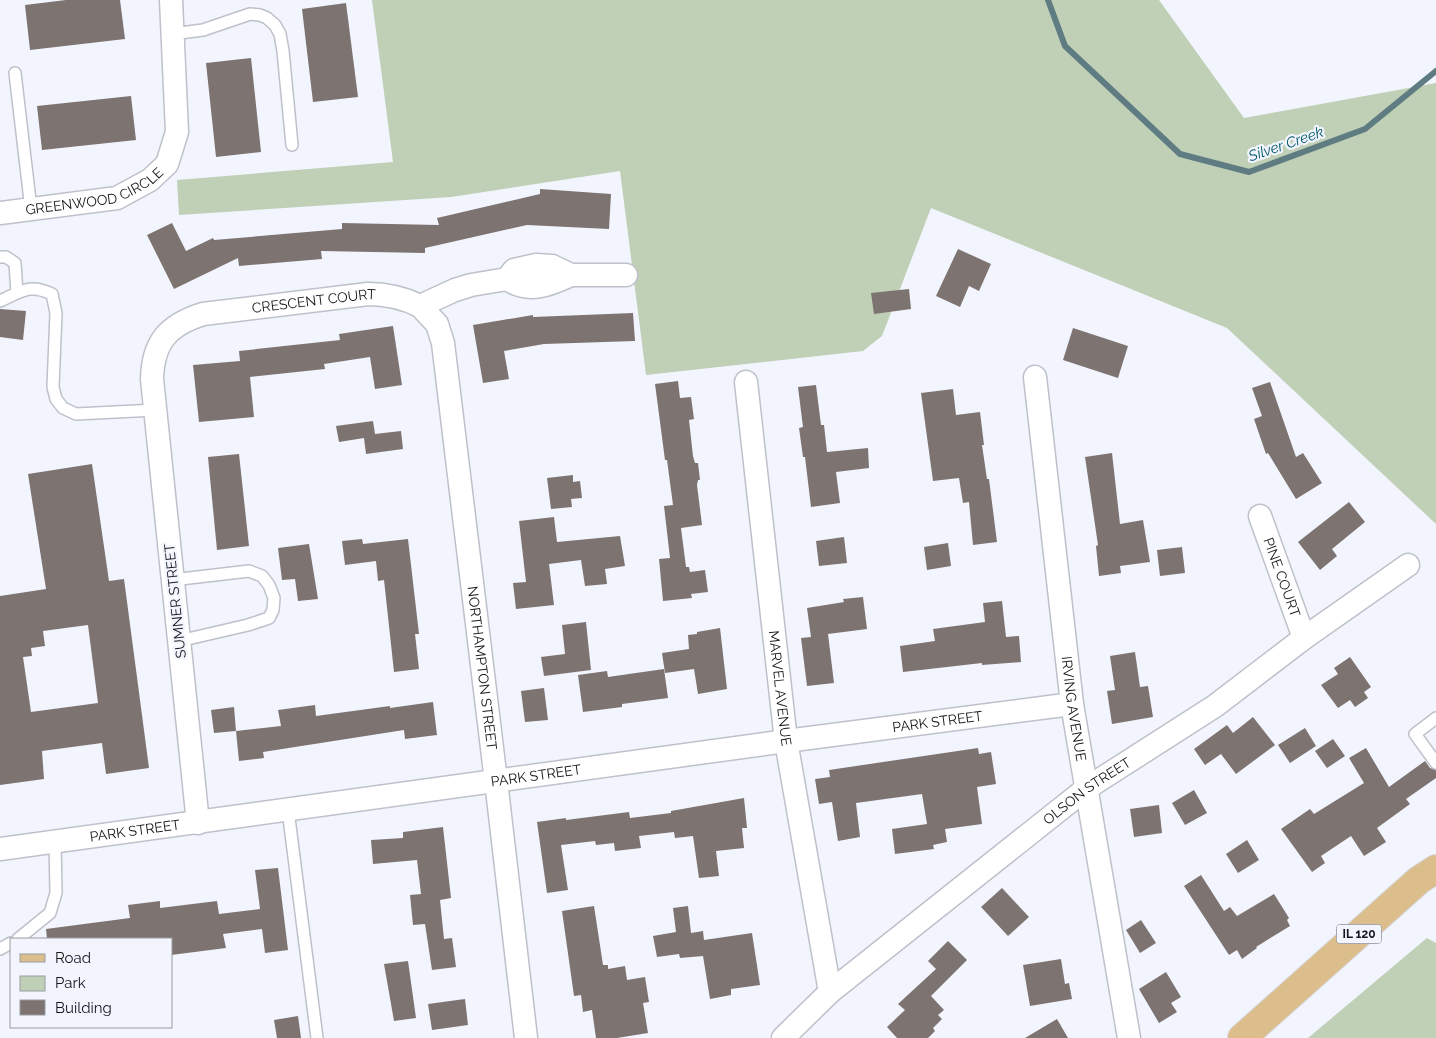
<svg xmlns="http://www.w3.org/2000/svg" width="1436" height="1038" viewBox="0 0 1436 1038" font-family="Raleway,sans-serif">
<rect width="100%" height="100%" fill="#f2f5fe"/>
<g fill="#c0d0b6">
<path d="M 372,0 L 1159,0 L 1244,118 L 1436,83 L 1436,524 L 1227,328 L 931,208 L 882,336 L 863,351 L 646,375 L 620,171 L 451,197 L 179,215 L 177,180 L 393,162 Z"/>
<path d="M 1427,938 L 1436,943 L 1436,1038 L 1308,1038 Z"/>
</g>
<g fill="none" stroke-linecap="round" stroke-linejoin="round">
<path stroke="#607c83" stroke-width="6" d="M 1048,0 L 1065,46 L 1180,154 L 1249,172 L 1365,129 L 1436,71"/>
</g>
<g fill="#7d7371" fill-rule="evenodd">
<path d="M 66,0 L 120,0 L 125,39 L 30,50 L 25,5 Z"/>
<path d="M 346,3 L 358,97 L 313,102 L 302,9 Z"/>
<path d="M 251,58 L 261,152 L 216,157 L 206,63 Z"/>
<path d="M 131,96 L 136,140 L 42,150 L 37,106 Z"/>
<path d="M 540,189 L 611,194 L 609,229 L 527,225 L 425,248 L 425,253 L 321,251 L 322,259 L 239,266 L 238,258 L 174,289 L 147,235 L 172,223 L 186,251 L 213,238 L 214,240 L 342,229 L 342,223 L 439,225 L 437,218 L 540,194 Z"/>
<path d="M 958,249 L 991,264 L 979,291 L 969,286 L 960,307 L 936,296 Z"/>
<path d="M 909,289 L 911,309 L 874,314 L 871,293 Z"/>
<path d="M 0,309 L 26,311 L 23,340 L 0,337 Z"/>
<path d="M 633,313 L 635,341 L 544,344 L 504,351 L 509,379 L 483,383 L 473,325 L 533,315 L 533,317 Z"/>
<path d="M 393,326 L 402,385 L 375,389 L 370,357 L 324,364 L 325,369 L 250,377 L 254,417 L 199,422 L 193,365 L 240,361 L 239,351 L 340,340 L 339,334 Z"/>
<path d="M 1073,328 L 1128,346 L 1118,378 L 1063,360 Z"/>
<path d="M 678,381 L 680,398 L 691,397 L 694,419 L 689,420 L 693,456 L 695,463 L 698,463 L 700,480 L 698,480 L 697,485 L 702,525 L 681,528 L 686,567 L 689,567 L 690,572 L 705,570 L 708,592 L 691,594 L 692,598 L 663,601 L 659,559 L 670,558 L 664,506 L 673,505 L 667,460 L 665,460 L 655,384 Z"/>
<path d="M 1270,382 L 1296,457 L 1303,453 L 1322,483 L 1296,499 L 1268,453 L 1266,454 L 1254,419 L 1262,416 L 1252,388 Z"/>
<path d="M 816,385 L 821,425 L 824,425 L 827,452 L 868,448 L 869,468 L 836,472 L 840,503 L 811,507 L 805,457 L 803,457 L 799,428 L 803,427 L 798,387 Z"/>
<path d="M 953,389 L 956,415 L 980,412 L 984,445 L 982,445 L 987,479 L 989,479 L 997,542 L 973,545 L 969,502 L 963,503 L 959,478 L 933,481 L 921,393 Z"/>
<path d="M 373,421 L 375,434 L 401,431 L 403,449 L 366,454 L 364,438 L 339,442 L 336,426 Z"/>
<path d="M 1112,453 L 1120,524 L 1143,520 L 1150,562 L 1120,566 L 1121,573 L 1099,576 L 1096,546 L 1098,545 L 1085,457 Z"/>
<path d="M 239,454 L 249,546 L 217,550 L 208,457 Z"/>
<path d="M 92,464 L 109,581 L 124,579 L 149,768 L 106,774 L 102,743 L 42,751 L 44,779 L 0,785 L 0,596 L 46,589 L 28,474 ZM 88,625 L 98,703 L 31,712 L 23,657 L 32,656 L 31,648 L 45,646 L 43,631 Z"/>
<path d="M 573,475 L 573,482 L 580,481 L 582,498 L 571,499 L 572,507 L 551,509 L 547,478 Z"/>
<path d="M 1349,502 L 1365,522 L 1332,549 L 1337,556 L 1320,570 L 1298,542 Z"/>
<path d="M 554,517 L 557,542 L 620,536 L 625,566 L 605,569 L 607,584 L 585,586 L 581,560 L 549,564 L 554,605 L 516,609 L 513,583 L 526,582 L 519,521 Z"/>
<path d="M 844,537 L 847,563 L 819,566 L 816,541 Z"/>
<path d="M 362,539 L 363,544 L 408,539 L 419,634 L 415,634 L 419,669 L 394,672 L 384,580 L 378,581 L 376,561 L 345,565 L 342,541 Z"/>
<path d="M 948,543 L 951,566 L 927,570 L 924,547 Z"/>
<path d="M 309,544 L 318,599 L 298,601 L 295,579 L 282,580 L 278,548 Z"/>
<path d="M 1182,547 L 1185,573 L 1160,576 L 1157,550 Z"/>
<path d="M 863,597 L 867,629 L 828,634 L 834,683 L 807,686 L 801,638 L 811,637 L 807,608 L 844,602 L 843,599 Z"/>
<path d="M 1002,601 L 1006,637 L 1019,636 L 1021,662 L 982,665 L 982,663 L 903,672 L 900,646 L 935,641 L 933,629 L 985,622 L 983,603 Z"/>
<path d="M 586,622 L 591,670 L 544,676 L 541,657 L 565,654 L 562,625 Z"/>
<path d="M 720,628 L 727,689 L 698,694 L 694,669 L 665,673 L 662,653 L 689,649 L 688,635 L 697,634 L 697,632 Z"/>
<path d="M 1135,652 L 1140,687 L 1148,686 L 1153,717 L 1112,724 L 1107,691 L 1115,690 L 1110,656 Z"/>
<path d="M 1350,657 L 1371,687 L 1364,692 L 1368,698 L 1355,707 L 1350,700 L 1338,708 L 1321,685 L 1338,674 L 1334,668 Z"/>
<path d="M 664,669 L 668,698 L 622,704 L 622,707 L 583,712 L 578,675 L 607,671 L 608,677 Z"/>
<path d="M 544,688 L 548,720 L 525,722 L 521,691 Z"/>
<path d="M 433,702 L 437,735 L 405,739 L 404,730 L 263,752 L 264,758 L 239,761 L 236,731 L 281,726 L 278,710 L 315,705 L 316,716 L 390,706 L 390,708 Z"/>
<path d="M 234,707 L 236,731 L 214,733 L 211,710 Z"/>
<path d="M 1253,717 L 1275,745 L 1236,774 L 1221,754 L 1205,765 L 1194,749 L 1227,725 L 1233,733 Z"/>
<path d="M 1305,728 L 1316,746 L 1290,763 L 1278,745 Z"/>
<path d="M 1333,739 L 1345,756 L 1327,768 L 1315,751 Z"/>
<path d="M 978,748 L 979,754 L 991,752 L 996,784 L 977,787 L 982,824 L 945,829 L 947,842 L 933,845 L 934,849 L 895,854 L 892,829 L 927,824 L 922,794 L 856,803 L 860,837 L 838,841 L 832,802 L 819,804 L 815,779 L 830,777 L 829,770 Z"/>
<path d="M 1366,748 L 1389,787 L 1425,761 L 1430,768 L 1436,770 L 1436,778 L 1406,799 L 1410,804 L 1377,828 L 1386,842 L 1364,856 L 1351,836 L 1321,856 L 1325,863 L 1312,872 L 1281,829 L 1310,809 L 1314,814 L 1364,783 L 1349,758 Z"/>
<path d="M 1194,790 L 1207,813 L 1185,825 L 1172,803 Z"/>
<path d="M 744,798 L 747,828 L 742,828 L 744,848 L 716,851 L 719,876 L 699,878 L 693,836 L 675,838 L 674,832 L 639,836 L 641,848 L 615,851 L 614,843 L 596,845 L 595,841 L 561,845 L 568,890 L 547,893 L 537,822 L 566,818 L 566,820 L 629,812 L 630,818 L 671,813 L 671,811 Z"/>
<path d="M 1159,805 L 1162,833 L 1134,837 L 1130,809 Z"/>
<path d="M 443,827 L 451,898 L 440,900 L 444,939 L 452,938 L 456,967 L 432,970 L 425,924 L 413,925 L 410,895 L 421,894 L 417,860 L 373,864 L 371,840 L 403,838 L 403,832 Z"/>
<path d="M 1247,840 L 1259,860 L 1238,873 L 1226,854 Z"/>
<path d="M 278,868 L 288,950 L 265,953 L 262,929 L 223,934 L 226,948 L 171,955 L 171,939 L 47,939 L 46,929 L 130,918 L 128,905 L 160,901 L 160,908 L 217,901 L 219,914 L 260,909 L 255,870 Z"/>
<path d="M 1201,875 L 1224,911 L 1230,907 L 1237,916 L 1274,894 L 1289,918 L 1287,920 L 1290,926 L 1256,947 L 1257,948 L 1242,959 L 1237,950 L 1229,955 L 1184,886 Z"/>
<path d="M 1002,888 L 1029,917 L 1008,936 L 981,907 Z"/>
<path d="M 594,906 L 603,965 L 608,965 L 608,969 L 625,966 L 627,980 L 645,977 L 649,1002 L 643,1003 L 648,1033 L 617,1038 L 596,1038 L 592,1010 L 583,1012 L 581,995 L 574,996 L 562,911 Z"/>
<path d="M 688,906 L 691,933 L 703,931 L 704,940 L 752,933 L 760,985 L 731,989 L 731,995 L 710,999 L 703,956 L 680,958 L 679,954 L 657,957 L 653,936 L 676,932 L 673,908 Z"/>
<path d="M 1141,920 L 1156,943 L 1140,953 L 1126,930 Z"/>
<path d="M 948,941 L 967,960 L 931,996 L 944,1010 L 938,1015 L 942,1019 L 933,1028 L 935,1031 L 928,1038 L 897,1038 L 887,1027 L 905,1010 L 898,1004 L 936,969 L 928,961 Z"/>
<path d="M 1061,959 L 1065,984 L 1069,983 L 1072,999 L 1030,1006 L 1023,965 Z"/>
<path d="M 408,961 L 416,1018 L 394,1021 L 384,964 Z"/>
<path d="M 1166,972 L 1181,997 L 1171,1003 L 1177,1012 L 1159,1023 L 1139,989 Z"/>
<path d="M 465,999 L 468,1025 L 432,1030 L 428,1004 Z"/>
<path d="M 298,1016 L 301,1038 L 277,1038 L 274,1020 Z"/>
<path d="M 1057,1019 L 1068,1038 L 1025,1038 Z"/>
</g>
<g fill="none" stroke-linecap="round" stroke-linejoin="round">
<defs>
<g id="lane">
<path d="M 172,34 L 203,30 L 250,14 L 260,15 L 267,18 L 275,25 L 280,34 L 283,51 L 292,145"/>
<path d="M 15,73 L 31,209"/>
<path d="M 0,257 L 6,257 L 15,263 L 17,293"/>
<path d="M 0,301 C 21,292 29,283 52,294 L 56,313 L 53,387 L 56,399 L 63,408 L 76,414 L 155,410"/>
<path d="M 172,580 L 249,571 L 262,576 L 269,585 L 274,598 L 273,610 L 269,618 L 248,625 L 179,641"/>
<path d="M 1436,718 L 1415,734 L 1436,763"/>
<path d="M 288,810 L 317,1038"/>
<path d="M 18,939 L 50,913 L 56,893 L 55,842"/>
<path d="M 0,949 L 11,943"/>
</g>
<g id="street">
<path id="s1" d="M 0,213 L 117,198 L 150,180 L 167,164 L 177,132 L 171,0"/>
<path d="M 507,279 C 529,294 549,285 571,275"/>
<path id="s2" d="M 420,306 L 437,324 L 443,343 L 496,781 L 526,1038"/>
<path id="s3" d="M 1035,377 L 1072,704 L 1129,1038"/>
<path id="s4" d="M 746,382 L 786,741 L 830,992"/>
<path id="s5" d="M 1260,516 L 1304,638"/>
<path id="s6" d="M 198,823 L 152,379 C 153,342 168,325 203,314 L 368,294 C 386,294 404,298 420,306 L 455,290 L 471,285 L 507,279 L 514,270 L 536,265 L 552,266 L 571,275 L 626,275"/>
<path id="s7" d="M 0,849 L 786,741 L 1072,704"/>
<path id="s8" d="M 783,1038 L 830,992 L 1087,788 L 1215,706 L 1304,638 L 1408,565"/>
</g>
<path id="primary" d="M 1242,1038 L 1419,880 L 1436,869"/>
</defs>
<use href="#lane" stroke="#bec1ca" stroke-width="14"/>
<use href="#street" stroke="#bec1ca" stroke-width="25"/>
<use href="#primary" stroke="#d5d5d6" stroke-width="30"/>
<use href="#lane" stroke="#fff" stroke-width="11"/>
<use href="#street" stroke="#fff" stroke-width="22"/>
<use href="#primary" stroke="#dcbd8c" stroke-width="28"/>
</g>
<g text-anchor="middle" stroke-width="4.5" stroke-linejoin="round" paint-order="stroke">
<rect fill="#f2f5fe" stroke="#57595e" stroke-width="1" x="1336.5" y="924.5" width="45" height="19" rx="4"/>
<g font-size="12" font-weight="bold" fill="#151619">
<text x="1359" y="938">IL 120</text>
</g>
<g font-size="14" fill="#151619" stroke="#f2f5fe">
<text dy="5" stroke="none"><textPath href="#s1" startOffset="98">GREENWOOD CIRCLE</textPath></text>
<text dy="5" stroke="none"><textPath href="#s6" startOffset="648">CRESCENT COURT</textPath></text>
<text dy="5" stroke="none"><textPath href="#s5" startOffset="65">PINE COURT</textPath></text>
<text transform="translate(175 601) rotate(-96)" y="5">SUMNER STREET</text>
<text dy="5" stroke="none"><textPath href="#s2" startOffset="372">NORTHAMPTON STREET</textPath></text>
<text dy="5" stroke="none"><textPath href="#s4" startOffset="308">MARVEL AVENUE</textPath></text>
<text dy="5" stroke="none"><textPath href="#s3" startOffset="334">IRVING AVENUE</textPath></text>
<text dy="5" stroke="none"><textPath href="#s7" startOffset="946">PARK STREET</textPath></text>
<text dy="5" stroke="none"><textPath href="#s7" startOffset="541">PARK STREET</textPath></text>
<text dy="5" stroke="none"><textPath href="#s8" startOffset="392">OLSON STREET</textPath></text>
<text dy="5" stroke="none"><textPath href="#s7" startOffset="136">PARK STREET</textPath></text>
</g>
<g font-size="15" font-style="italic" fill="#005767" stroke="#f2f5fe">
<text transform="translate(1286 144) rotate(-19)" y="5">Silver Creek</text>
</g>
</g>
<rect x="10" y="938" width="162" height="90" fill="#f2f5fe" stroke="#9a9ca2"/>
<rect x="20" y="954" width="25" height="8" fill="#dcbd8c" stroke="#9a9ca2"/>
<text x="55" y="963" font-size="15" fill="#151619">Road</text>
<rect x="20" y="976" width="25" height="15" fill="#c0d0b6" stroke="#9a9ca2"/>
<text x="55" y="988" font-size="15" fill="#151619">Park</text>
<rect x="20" y="1000" width="25" height="15" fill="#7d7371" stroke="#9a9ca2"/>
<text x="55" y="1013" font-size="15" fill="#151619">Building</text>
</svg>
